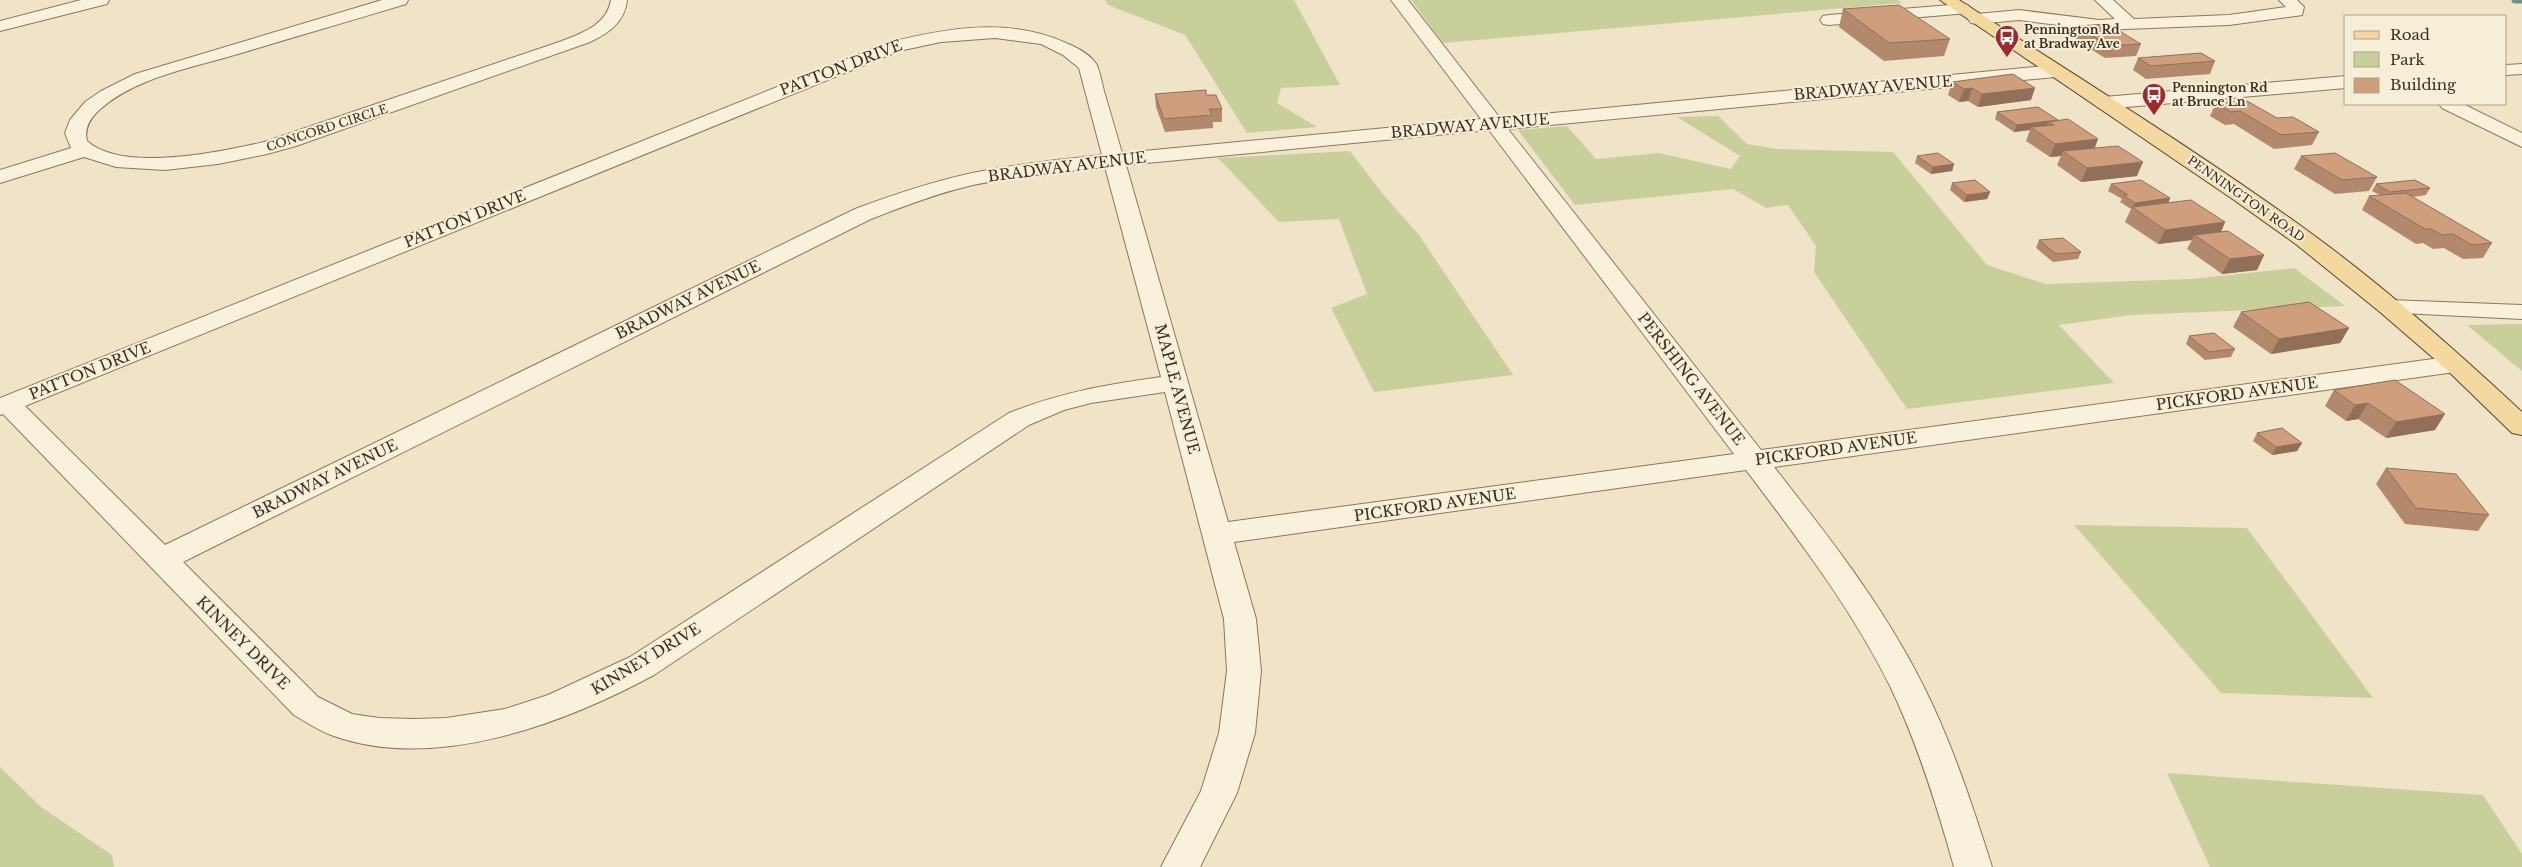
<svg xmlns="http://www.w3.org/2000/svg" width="2522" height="867" viewBox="0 0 2522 867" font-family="'Libre Baskerville',serif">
<rect width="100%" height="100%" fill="#f0e4c8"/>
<g fill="#c9cf9b">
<path d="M 1105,0 L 1294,0 L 1340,85 L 1281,88 L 1277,103 L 1317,127 L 1247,133 L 1185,35 L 1108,5 Z"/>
<path d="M 1411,0 L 1898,0 L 1902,3 L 1443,43 Z"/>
<path d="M 1718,116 L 1747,144 L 1777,149 L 1893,152 L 1987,265 L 2046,284 L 2191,279 L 2294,268 L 2345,306 L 2131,315 L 2059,325 L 2114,383 L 1907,409 L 1814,272 L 1816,246 L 1788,205 L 1766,208 L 1733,189 L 1575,205 L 1518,130 L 1567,126 L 1596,159 L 1659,153 L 1731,169 L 1740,156 L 1677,117 Z"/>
<path d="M 1350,151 L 1383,194 L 1419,235 L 1513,375 L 1374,392 L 1331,308 L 1367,294 L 1339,219 L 1279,222 L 1218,158 Z"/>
<path d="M 2522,324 L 2522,371 L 2467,325 Z"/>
<path d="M 2074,525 L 2247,528 L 2373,698 L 2221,693 Z"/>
<path d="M 0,767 L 41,807 L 112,855 L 114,867 L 0,867 Z"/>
<path d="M 2167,773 L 2483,795 L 2522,854 L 2522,867 L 2210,867 Z"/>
</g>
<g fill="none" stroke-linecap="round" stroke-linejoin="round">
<path stroke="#6f938a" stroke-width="7" d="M 2515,0 L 2522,0"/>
<defs>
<g id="minor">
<path d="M 81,0 L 109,0 L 107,4 L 0,31 L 0,21 Z"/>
<path d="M 382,0 L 408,0 L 406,4 C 350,21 294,37 238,54 C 192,68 135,77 98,111 C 89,120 84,129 87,141 C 123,173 221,152 264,142 L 562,41 C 582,33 607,25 611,0 L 627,0 C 625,22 609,33 590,42 L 296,146 L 267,154 L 218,164 L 165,170 L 116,167 L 84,157 L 0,183 L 0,170 L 71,148 L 65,133 L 70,120 L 85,102 L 101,91 L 135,74 Z"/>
<path d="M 1391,0 L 1408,0 L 1500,118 L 2055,65 L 2061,67 L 2064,71 L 2061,75 L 2055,77 L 1508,129 L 1761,450 L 2455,356 L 2464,359 L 2468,364 L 2464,369 L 2455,372 L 1774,467 C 1833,542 1893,618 1933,706 C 1957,758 1975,813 1992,867 L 1954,867 C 1937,806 1918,745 1891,688 C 1852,609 1799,540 1746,470 L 1234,542 L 1256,619 L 1261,671 L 1255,733 L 1237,793 L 1200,867 L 1161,867 L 1201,791 L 1219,733 L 1227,671 L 1224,619 L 1165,392 L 1091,403 L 1064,410 L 1029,425 L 654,675 C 563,724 434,773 331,735 C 318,730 306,722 294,715 L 3,414 L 0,415 L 0,398 L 887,43 C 945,28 1009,17 1066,43 C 1076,47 1091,55 1097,65 C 1100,73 1102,83 1104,91 C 1110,111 1116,132 1122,153 L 1481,119 ZM 995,38 L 1041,44 L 1063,55 L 1079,68 L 1102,155 C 1064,159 1026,163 988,170 C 942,178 898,193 855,209 L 165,545 L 25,406 L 899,51 L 941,42 ZM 1489,130 L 1734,454 L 1228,522 L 1126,165 ZM 1105,167 L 1161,377 C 1105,385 1062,392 1009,413 L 630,657 L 548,695 L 505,709 L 446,718 L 415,719 L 379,718 L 352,714 L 318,697 L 183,562 L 871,219 C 904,206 938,193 973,185 C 1016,176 1061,172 1105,167 Z"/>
<path d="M 2095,0 L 2113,0 L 2134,19 L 2229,15 L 2286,7 L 2279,0 L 2297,0 L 2304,7 L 2302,15 L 2296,16 L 2229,25 L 2099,30 L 2019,20 L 1977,24 L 1971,23 L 1968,19 L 1971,15 L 1977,14 L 2019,10 L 2099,20 L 2115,19 Z"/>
<path d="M 1962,4 L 1968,5 L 1970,9 L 1968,13 L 1829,25 L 1823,24 L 1820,20 L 1823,16 L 1829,15 Z"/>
<path d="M 2522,64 L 2522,74 L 2506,75 L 2506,65 Z"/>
<path d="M 2346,76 L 2346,88 L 2104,109 L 2097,107 L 2094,103 L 2097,99 L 2104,97 Z"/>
<path d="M 2439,104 L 2463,104 L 2522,133 L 2522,147 L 2442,108 Z"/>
<path d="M 2389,300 L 2522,305 L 2522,319 L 2380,312 L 2377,307 L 2380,302 Z"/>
</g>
<path id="major" d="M 1940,0 L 1959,0 C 2077,77 2198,151 2312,234 C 2386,288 2455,350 2522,412 L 2522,435 L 2512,433 L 2446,369 L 2380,312 L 2297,245 L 2234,200 Z"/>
</defs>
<use href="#minor" stroke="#8d765c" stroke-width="2"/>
<use href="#major" stroke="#5b4430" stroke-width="2"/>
<use href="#minor" fill="#faf1dc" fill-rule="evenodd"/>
<use href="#major" fill="#f3d9a0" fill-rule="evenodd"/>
</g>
<g fill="#b2896c">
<path d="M 1843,9 L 1950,39 L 1944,56 L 1884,61 L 1839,27 Z"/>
<path d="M 2077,26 L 2141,44 L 2136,56 L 2105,58 L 2073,38 Z"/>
<path d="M 2138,58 L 2215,61 L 2210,74 L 2146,79 L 2133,70 Z"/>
<path d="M 1952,82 L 2031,100 L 1978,107 L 1968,101 L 1959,102 L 1948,95 Z"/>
<path d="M 1155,94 L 1206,95 L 1222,109 L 1222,122 L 1213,122 L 1213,128 L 1165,132 L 1156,107 Z"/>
<path d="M 2216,103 L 2277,118 L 2319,132 L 2312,145 L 2274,149 L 2234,124 L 2225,125 L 2210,116 Z"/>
<path d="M 2038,107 L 2095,148 L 2137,176 L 2081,182 L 2057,165 L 2061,156 L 2050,157 L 2026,141 L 2030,130 L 2014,132 L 1995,119 L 1997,112 Z"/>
<path d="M 1917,156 L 1954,164 L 1952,171 L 1931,174 L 1915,163 Z"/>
<path d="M 2301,156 L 2377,177 L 2369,191 L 2335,194 L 2294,169 Z"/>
<path d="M 1952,183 L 1990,192 L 1987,199 L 1964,202 L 1950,190 Z"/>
<path d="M 2111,184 L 2170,198 L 2168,203 L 2225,222 L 2221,232 L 2264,255 L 2257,270 L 2222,274 L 2187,249 L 2192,240 L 2158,244 L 2125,222 L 2131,209 L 2120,202 L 2122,199 L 2108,191 Z"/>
<path d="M 2376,184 L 2430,188 L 2426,195 L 2412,197 L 2492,243 L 2483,258 L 2463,259 L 2444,248 L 2433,249 L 2423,243 L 2416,244 L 2362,210 L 2369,196 L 2380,195 L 2372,191 Z"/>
<path d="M 2039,240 L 2081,252 L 2078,259 L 2053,262 L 2036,248 Z"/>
<path d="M 2241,312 L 2349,328 L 2340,343 L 2271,354 L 2233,327 Z"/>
<path d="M 2189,336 L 2235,349 L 2231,357 L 2205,360 L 2186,344 Z"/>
<path d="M 2334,390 L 2435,430 L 2386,438 L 2358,419 L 2346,421 L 2325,406 Z"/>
<path d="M 2257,433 L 2302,443 L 2297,451 L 2272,455 L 2253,441 Z"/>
<path d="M 2386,468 L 2489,515 L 2478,531 L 2405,524 L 2376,484 Z"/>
</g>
<g fill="#916f58">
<path d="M 1972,88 L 1968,101 L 1959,102 L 1964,89 Z"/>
<path d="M 2035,88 L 2031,100 L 1978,107 L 1982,94 Z"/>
<path d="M 2058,120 L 2054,125 L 2048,122 L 2046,128 L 2031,127 L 2030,130 L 2014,132 L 2017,125 Z"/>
<path d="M 2098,139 L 2093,153 L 2063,151 L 2061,156 L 2050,157 L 2055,144 Z"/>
<path d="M 2143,162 L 2137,176 L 2081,182 L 2087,168 Z"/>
<path d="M 1954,164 L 1952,171 L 1931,174 L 1933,167 Z"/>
<path d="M 1990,192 L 1987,199 L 1964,202 L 1967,195 Z"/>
<path d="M 2170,198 L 2167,206 L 2133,208 L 2135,203 Z"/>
<path d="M 2225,222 L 2219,236 L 2194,235 L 2192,240 L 2158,244 L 2165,230 Z"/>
<path d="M 2264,255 L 2257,270 L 2222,274 L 2230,259 Z"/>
<path d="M 2349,328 L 2340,343 L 2271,354 L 2279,339 Z"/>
<path d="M 2368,403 L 2358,419 L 2346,421 L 2355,405 Z"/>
<path d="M 2445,414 L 2435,430 L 2386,438 L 2396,422 Z"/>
<path d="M 2302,443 L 2297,451 L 2272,455 L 2276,447 Z"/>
</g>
<g fill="#cf9f7d" stroke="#916f58">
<path d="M 1899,5 L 1950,39 L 1889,43 L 1843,9 Z"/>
<path d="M 2108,24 L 2141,44 L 2109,46 L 2077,26 Z"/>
<path d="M 2201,53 L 2215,61 L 2151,66 L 2138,58 Z"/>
<path d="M 2013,74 L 2035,88 L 1982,94 L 1972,88 L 1964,89 L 1952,82 Z"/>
<path d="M 1206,90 L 1206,95 L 1216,95 L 1222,109 L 1209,109 L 1212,115 L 1164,119 L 1155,94 Z"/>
<path d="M 2247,101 L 2277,118 L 2293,117 L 2319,132 L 2281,135 L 2240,111 L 2231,112 L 2216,103 Z"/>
<path d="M 2038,107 L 2058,120 L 2017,125 L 1997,112 Z"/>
<path d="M 2068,119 L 2098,139 L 2055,144 L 2031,127 L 2054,125 L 2048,122 Z"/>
<path d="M 2118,146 L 2143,162 L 2087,168 L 2063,151 Z"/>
<path d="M 1938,153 L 1954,164 L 1933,167 L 1917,156 Z"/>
<path d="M 2335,153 L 2377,177 L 2342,180 L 2301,156 Z"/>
<path d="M 1975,180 L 1990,192 L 1967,195 L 1952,183 Z"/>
<path d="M 2141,180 L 2170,198 L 2135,203 L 2123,195 L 2128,195 L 2111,184 Z"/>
<path d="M 2415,180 L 2430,188 L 2390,192 L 2376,184 Z"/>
<path d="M 2406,193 L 2492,243 L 2472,245 L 2453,234 L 2442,235 L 2431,229 L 2425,229 L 2369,196 Z"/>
<path d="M 2191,200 L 2225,222 L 2165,230 L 2132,207 Z"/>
<path d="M 2228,231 L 2264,255 L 2230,259 L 2194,235 Z"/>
<path d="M 2063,238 L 2081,252 L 2056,254 L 2039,240 Z"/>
<path d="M 2309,302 L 2349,328 L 2279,339 L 2241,312 Z"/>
<path d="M 2214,333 L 2235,349 L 2209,352 L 2189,336 Z"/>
<path d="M 2395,380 L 2445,414 L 2396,422 L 2368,403 L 2355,405 L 2334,390 Z"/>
<path d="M 2282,428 L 2302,443 L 2276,447 L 2257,433 Z"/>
<path d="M 2386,468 L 2456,474 L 2489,515 L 2416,508 Z"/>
</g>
<defs>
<symbol id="bus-pin" viewBox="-11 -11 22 30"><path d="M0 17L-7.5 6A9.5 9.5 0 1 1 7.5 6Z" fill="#9e2a2b" stroke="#f7eed8"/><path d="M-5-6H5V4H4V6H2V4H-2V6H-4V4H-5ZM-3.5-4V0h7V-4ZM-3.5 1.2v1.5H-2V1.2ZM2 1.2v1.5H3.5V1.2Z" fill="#fff"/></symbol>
</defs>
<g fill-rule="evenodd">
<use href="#bus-pin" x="1993" y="23" width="28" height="38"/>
<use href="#bus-pin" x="2140" y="81" width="28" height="38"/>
</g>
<g text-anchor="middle" stroke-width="4" stroke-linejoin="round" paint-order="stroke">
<g font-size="12" font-weight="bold" fill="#3d2e20" stroke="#f7eed8" text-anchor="start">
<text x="2024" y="34">Pennington Rd<tspan x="2024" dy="14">at Bradway Ave</tspan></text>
<text x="2172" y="92">Pennington Rd<tspan x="2172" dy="14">at Bruce Ln</tspan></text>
</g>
<g font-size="12" fill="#3d2e20" stroke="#f7eed8">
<text transform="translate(327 128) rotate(-18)" y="4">CONCORD CIRCLE</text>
<text transform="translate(2246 199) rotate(35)" y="4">PENNINGTON ROAD</text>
</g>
<g font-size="15" fill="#3d2e20" stroke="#f7eed8">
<text transform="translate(841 68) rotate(-21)" y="5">PATTON DRIVE</text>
<text transform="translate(1873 88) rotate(-5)" y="5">BRADWAY AVENUE</text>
<text transform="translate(1470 126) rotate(-5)" y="5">BRADWAY AVENUE</text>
<text transform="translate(1067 167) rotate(-7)" y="5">BRADWAY AVENUE</text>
<text transform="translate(465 219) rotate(-22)" y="5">PATTON DRIVE</text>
<text transform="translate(688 300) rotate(-26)" y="5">BRADWAY AVENUE</text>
<text transform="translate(90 371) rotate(-22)" y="5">PATTON DRIVE</text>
<text transform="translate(1691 379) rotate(52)" y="5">PERSHING AVENUE</text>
<text transform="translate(1177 389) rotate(75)" y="5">MAPLE AVENUE</text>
<text transform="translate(2237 394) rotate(-8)" y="5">PICKFORD AVENUE</text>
<text transform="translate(1836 449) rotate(-8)" y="5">PICKFORD AVENUE</text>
<text transform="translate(325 479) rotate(-26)" y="5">BRADWAY AVENUE</text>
<text transform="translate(1435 505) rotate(-8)" y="5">PICKFORD AVENUE</text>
<text transform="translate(243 643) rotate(45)" y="5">KINNEY DRIVE</text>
<text transform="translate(646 659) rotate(-31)" y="5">KINNEY DRIVE</text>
</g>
</g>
<rect x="2344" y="15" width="162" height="90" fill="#f7eed8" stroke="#ada18e"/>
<rect x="2354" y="31" width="25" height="8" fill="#f3d9a0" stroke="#ada18e"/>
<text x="2390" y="40" font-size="15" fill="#3d2e20">Road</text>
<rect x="2354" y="52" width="25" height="15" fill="#c9cf9b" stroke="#ada18e"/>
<text x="2390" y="65" font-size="15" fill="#3d2e20">Park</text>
<rect x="2354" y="78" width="25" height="15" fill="#cf9f7d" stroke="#ada18e"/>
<text x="2390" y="90" font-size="15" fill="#3d2e20">Building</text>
</svg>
